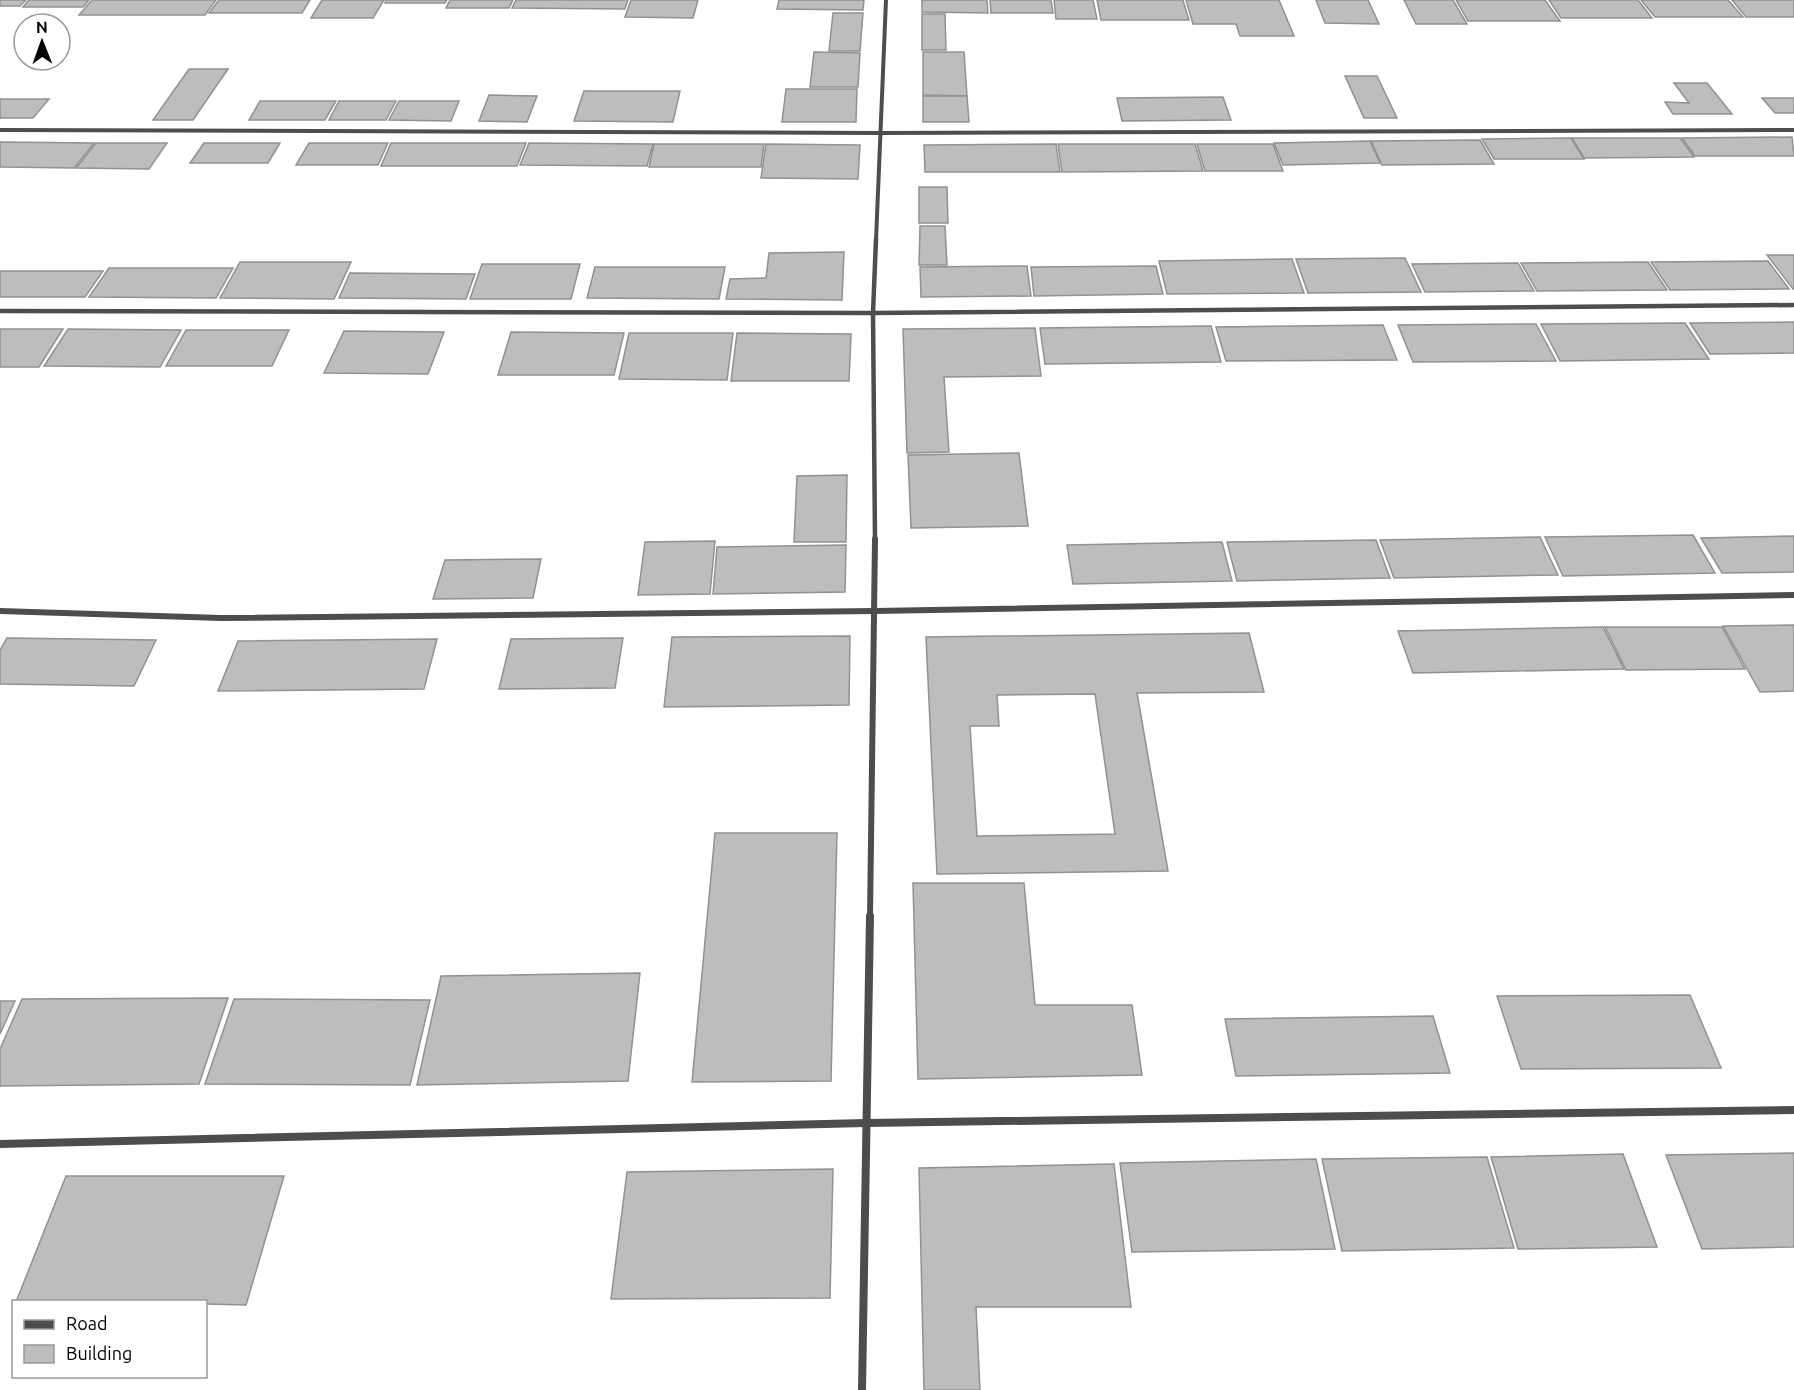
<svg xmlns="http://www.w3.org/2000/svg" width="1794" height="1390" viewBox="0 0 1794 1390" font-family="Ubuntu,sans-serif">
<rect width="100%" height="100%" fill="#fff"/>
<g fill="#bdbdbd" stroke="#919191" stroke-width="1.5" fill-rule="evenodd">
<path d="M 0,0 L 26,0 L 20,6 L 0,6 Z"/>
<path d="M 29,0 L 89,0 L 83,7 L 23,7 Z"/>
<path d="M 92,0 L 216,0 L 205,15 L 79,15 Z"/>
<path d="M 219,0 L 310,0 L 302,13 L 209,13 Z"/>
<path d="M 322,0 L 384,0 L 373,18 L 311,18 Z"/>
<path d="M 386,0 L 447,0 L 445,3 L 385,3 Z"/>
<path d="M 450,0 L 513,0 L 509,8 L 446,8 Z"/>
<path d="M 516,0 L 628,0 L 625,9 L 512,8 Z"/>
<path d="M 631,0 L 698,0 L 693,18 L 625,17 Z"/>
<path d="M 779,0 L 864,0 L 863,10 L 777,9 Z"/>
<path d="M 922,0 L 987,0 L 988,13 L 922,12 Z"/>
<path d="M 990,0 L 1051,0 L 1053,13 L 991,13 Z"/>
<path d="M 1054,0 L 1093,0 L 1097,19 L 1056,19 Z"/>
<path d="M 1097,0 L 1183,0 L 1189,20 L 1101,20 Z"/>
<path d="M 1186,0 L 1279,0 L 1294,36 L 1240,36 L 1236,24 L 1193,24 Z"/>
<path d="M 1316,0 L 1368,0 L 1379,24 L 1325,23 Z"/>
<path d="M 1404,0 L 1453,0 L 1467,24 L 1416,24 Z"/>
<path d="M 1456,0 L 1545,0 L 1560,21 L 1468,21 Z"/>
<path d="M 1549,0 L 1638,0 L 1652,18 L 1561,18 Z"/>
<path d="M 1641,0 L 1728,0 L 1743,17 L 1655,17 Z"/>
<path d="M 1732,0 L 1794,0 L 1794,17 L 1746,17 Z"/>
<path d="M 833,13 L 863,13 L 860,51 L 829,51 Z"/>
<path d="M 922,14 L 945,14 L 946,50 L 922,50 Z"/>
<path d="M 814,52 L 860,53 L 858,87 L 810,87 Z"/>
<path d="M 923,52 L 964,52 L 967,96 L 923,95 Z"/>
<path d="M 189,69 L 228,69 L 193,120 L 153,120 Z"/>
<path d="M 1345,76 L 1377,76 L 1397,118 L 1364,118 Z"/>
<path d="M 1674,83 L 1707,83 L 1732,114 L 1673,114 L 1665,102 L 1689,103 Z"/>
<path d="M 786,89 L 857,89 L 856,122 L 782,122 Z"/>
<path d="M 584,91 L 680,91 L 673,122 L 574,121 Z"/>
<path d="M 489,95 L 537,96 L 527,122 L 479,121 Z"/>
<path d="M 923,96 L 967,96 L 969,122 L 923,122 Z"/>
<path d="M 1223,97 L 1231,120 L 1122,121 L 1117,98 Z"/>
<path d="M 1762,98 L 1794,98 L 1794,113 L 1775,113 Z"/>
<path d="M 0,99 L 49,99 L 33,118 L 0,118 Z"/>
<path d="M 260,101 L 336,101 L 325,120 L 249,120 Z"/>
<path d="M 339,101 L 396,101 L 386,120 L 329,120 Z"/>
<path d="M 399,101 L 459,101 L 451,121 L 389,120 Z"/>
<path d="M 1792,137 L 1794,156 L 1695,156 L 1682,138 Z"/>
<path d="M 1571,138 L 1584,159 L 1494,159 L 1482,139 Z"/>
<path d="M 1572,138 L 1680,138 L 1694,157 L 1584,158 Z"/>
<path d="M 1480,140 L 1494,164 L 1382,165 L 1371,141 Z"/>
<path d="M 1370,141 L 1380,163 L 1283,165 L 1274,143 Z"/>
<path d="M 0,142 L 94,143 L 74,168 L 0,167 Z"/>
<path d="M 96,143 L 167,143 L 149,169 L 76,168 Z"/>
<path d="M 204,143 L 280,143 L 268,163 L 190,163 Z"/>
<path d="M 309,143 L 388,143 L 378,165 L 296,165 Z"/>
<path d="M 391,143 L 526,143 L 517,166 L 381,166 Z"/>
<path d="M 529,143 L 653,144 L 647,166 L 520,165 Z"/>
<path d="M 654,144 L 764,144 L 761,167 L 649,167 Z"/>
<path d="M 766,144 L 860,145 L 858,179 L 761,178 Z"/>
<path d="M 1056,144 L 1060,172 L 925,172 L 924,145 Z"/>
<path d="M 1058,144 L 1195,144 L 1203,171 L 1062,172 Z"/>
<path d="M 1197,144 L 1273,144 L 1283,171 L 1205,171 Z"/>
<path d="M 919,187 L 947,187 L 948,223 L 919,223 Z"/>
<path d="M 920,226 L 945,226 L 947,265 L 919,265 Z"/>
<path d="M 844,252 L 842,300 L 726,299 L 730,279 L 766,278 L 769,253 Z"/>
<path d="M 1767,255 L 1794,255 L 1794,289 L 1793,289 Z"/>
<path d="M 1405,258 L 1421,292 L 1308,293 L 1296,259 Z"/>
<path d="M 1292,259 L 1304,293 L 1167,294 L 1159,261 Z"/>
<path d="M 1768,261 L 1789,289 L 1670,290 L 1651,262 Z"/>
<path d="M 240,262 L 351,262 L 334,299 L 220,298 Z"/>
<path d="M 1648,262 L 1667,290 L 1537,291 L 1521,263 Z"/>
<path d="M 1518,263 L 1534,291 L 1425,292 L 1412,264 Z"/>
<path d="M 482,264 L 580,264 L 571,299 L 470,299 Z"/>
<path d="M 1027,266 L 1031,296 L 921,297 L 920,267 Z"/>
<path d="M 1156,266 L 1163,294 L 1034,296 L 1031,267 Z"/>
<path d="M 595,267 L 725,267 L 719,299 L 587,298 Z"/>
<path d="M 109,268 L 233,268 L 216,298 L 89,297 Z"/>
<path d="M 0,271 L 103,271 L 85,297 L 0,297 Z"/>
<path d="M 350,273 L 475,274 L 466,299 L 339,298 Z"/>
<path d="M 1794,322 L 1794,353 L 1710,354 L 1690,323 Z"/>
<path d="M 1685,323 L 1709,359 L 1560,361 L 1541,324 Z"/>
<path d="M 1536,324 L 1556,361 L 1413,362 L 1398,325 Z"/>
<path d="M 1383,325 L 1397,360 L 1226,361 L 1216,327 Z"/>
<path d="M 1211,326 L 1221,362 L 1045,364 L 1040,328 Z"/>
<path d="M 1035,328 L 1041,376 L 944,377 L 949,452 L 907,453 L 903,329 Z"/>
<path d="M 0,329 L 63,329 L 39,367 L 0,367 Z"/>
<path d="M 68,329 L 181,330 L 160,367 L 44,366 Z"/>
<path d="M 186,330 L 289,330 L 272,366 L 166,366 Z"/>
<path d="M 344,331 L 444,332 L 428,374 L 324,373 Z"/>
<path d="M 511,332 L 624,333 L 614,375 L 498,375 Z"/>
<path d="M 629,333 L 733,333 L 727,380 L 619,379 Z"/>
<path d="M 737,333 L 851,334 L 849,381 L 731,381 Z"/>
<path d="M 1019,453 L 1028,526 L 911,528 L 908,455 Z"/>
<path d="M 847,475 L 846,542 L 794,542 L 797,476 Z"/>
<path d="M 1693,535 L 1715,573 L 1563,576 L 1545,537 Z"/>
<path d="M 1794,536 L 1794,572 L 1722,573 L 1701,538 Z"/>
<path d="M 1540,537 L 1558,575 L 1394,578 L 1380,540 Z"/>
<path d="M 1376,540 L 1390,578 L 1237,581 L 1227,542 Z"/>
<path d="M 715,541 L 710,594 L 638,595 L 645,542 Z"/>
<path d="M 1222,542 L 1232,581 L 1073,584 L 1067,545 Z"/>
<path d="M 846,545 L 845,592 L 713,594 L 717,547 Z"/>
<path d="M 541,559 L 533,598 L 433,599 L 445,560 Z"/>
<path d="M 1794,625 L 1794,691 L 1760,692 L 1723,626 Z"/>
<path d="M 1603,627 L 1624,669 L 1413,673 L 1398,631 Z"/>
<path d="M 1605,627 L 1722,627 L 1745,669 L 1626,670 Z"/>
<path d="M 1249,633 L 1264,692 L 1137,693 L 1168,871 L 937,874 L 926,637 ZM 1095,694 L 1115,834 L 977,836 L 970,726 L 999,726 L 997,695 Z"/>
<path d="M 850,636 L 849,705 L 664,707 L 672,637 Z"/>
<path d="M 7,638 L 156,640 L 134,686 L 0,684 L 0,650 Z"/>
<path d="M 623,638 L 615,688 L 499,689 L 511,639 Z"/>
<path d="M 437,639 L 424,689 L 218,691 L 238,641 Z"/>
<path d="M 715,833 L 837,833 L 831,1081 L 692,1082 Z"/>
<path d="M 913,883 L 1024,883 L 1035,1005 L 1132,1005 L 1142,1075 L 918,1079 Z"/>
<path d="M 640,973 L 628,1081 L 417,1085 L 441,976 Z"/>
<path d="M 1690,995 L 1721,1068 L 1521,1069 L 1497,996 Z"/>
<path d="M 228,998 L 199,1084 L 0,1086 L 0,1049 L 22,999 Z"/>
<path d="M 234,999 L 430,1000 L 410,1085 L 205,1084 Z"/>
<path d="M 0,1001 L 15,1001 L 0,1034 Z"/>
<path d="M 1433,1016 L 1450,1073 L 1236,1076 L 1225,1019 Z"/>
<path d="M 1794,1153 L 1794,1247 L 1702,1249 L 1666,1155 Z"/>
<path d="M 1623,1154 L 1657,1247 L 1518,1249 L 1491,1157 Z"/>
<path d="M 1487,1157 L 1514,1248 L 1342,1251 L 1322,1159 Z"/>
<path d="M 1316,1159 L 1335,1249 L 1132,1252 L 1120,1163 Z"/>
<path d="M 1114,1164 L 1131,1307 L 976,1307 L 980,1390 L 924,1390 L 919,1168 Z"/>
<path d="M 833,1169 L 830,1298 L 611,1299 L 627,1172 Z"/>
<path d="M 66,1176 L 284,1176 L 246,1305 L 206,1304 L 206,1302 L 16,1302 Z"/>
</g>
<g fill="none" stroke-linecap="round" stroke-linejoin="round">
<g stroke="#4d4d4d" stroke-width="4">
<path d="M 0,130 L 879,133 L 1794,130"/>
<path d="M 876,240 L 886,0"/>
</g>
<g stroke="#4d4d4d" stroke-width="4.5">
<path d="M 0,311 L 873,313 L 1794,305"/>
<path d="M 875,540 L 873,313 L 876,239"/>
</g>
<g stroke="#4d4d4d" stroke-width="6">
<path d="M 0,611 L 221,618 L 875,611 L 1794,595"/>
<path d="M 870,917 L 875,539"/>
</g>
<g stroke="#4d4d4d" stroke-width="8">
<path d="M 0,1144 L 866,1123 L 1794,1110"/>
<path d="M 862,1390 L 870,916"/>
</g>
</g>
<rect x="12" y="1300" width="195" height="78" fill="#ffffff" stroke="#999999" stroke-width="1.5"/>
<rect x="24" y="1320" width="30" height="9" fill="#4d4d4d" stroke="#999999" stroke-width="1.5"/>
<text x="66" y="1330" font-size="18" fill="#000000">Road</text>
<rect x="24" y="1345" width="30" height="18" fill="#bdbdbd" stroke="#999999" stroke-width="1.5"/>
<text x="66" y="1360" font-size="18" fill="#000000">Building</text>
<g transform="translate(42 42) rotate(359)"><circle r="28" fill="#ffffff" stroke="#999999" stroke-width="1.5"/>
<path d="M0-4.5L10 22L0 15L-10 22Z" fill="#000000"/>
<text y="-9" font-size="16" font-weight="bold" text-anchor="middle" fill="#000000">N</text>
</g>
</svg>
